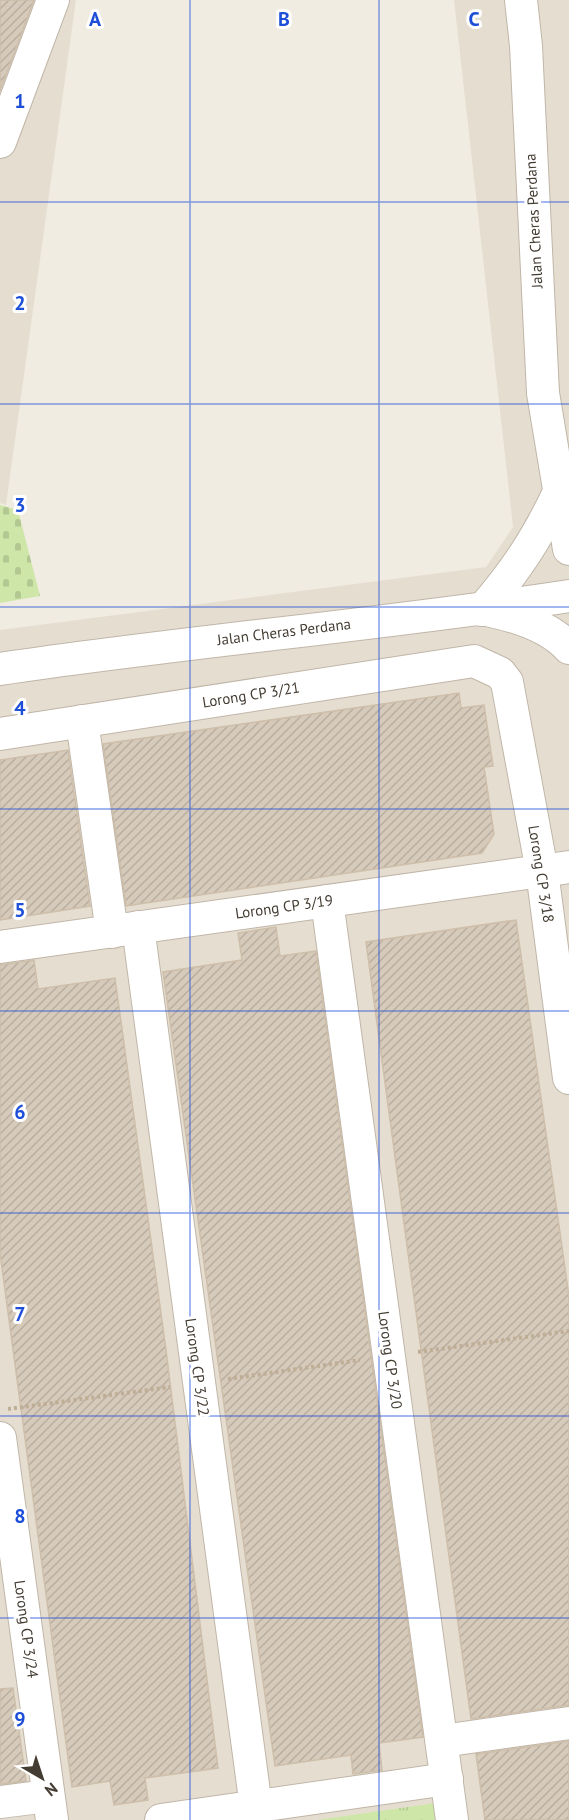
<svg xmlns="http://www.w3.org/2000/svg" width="569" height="1820" viewBox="0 0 569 1820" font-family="'PT Sans',sans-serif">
<defs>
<pattern id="cemetery-stones" width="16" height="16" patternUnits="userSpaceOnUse" patternTransform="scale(1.5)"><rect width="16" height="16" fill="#cee7a9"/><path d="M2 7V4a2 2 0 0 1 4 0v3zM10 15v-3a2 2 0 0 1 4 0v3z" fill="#b2c792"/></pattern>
<pattern id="park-tufts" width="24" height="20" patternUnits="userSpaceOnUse" patternTransform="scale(1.5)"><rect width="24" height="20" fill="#cee7a9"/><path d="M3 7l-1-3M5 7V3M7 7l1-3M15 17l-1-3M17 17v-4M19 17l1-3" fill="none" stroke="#b2c792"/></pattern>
<pattern id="building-hatch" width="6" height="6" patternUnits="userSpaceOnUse" patternTransform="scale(1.5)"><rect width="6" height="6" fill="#d6caba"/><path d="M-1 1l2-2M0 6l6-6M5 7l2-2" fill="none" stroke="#b9aea0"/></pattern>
</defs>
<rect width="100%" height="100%" fill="#f1ece2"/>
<g fill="#e5ded0">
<path d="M 0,0 L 76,0 L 6,505 L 0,503 Z"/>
<path d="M 454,0 L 569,0 L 569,1820 L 0,1820 L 0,630 L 486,567 L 513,527 Z"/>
</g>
<path fill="url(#cemetery-stones)" d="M 0,505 L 18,510 L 40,596 L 0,603 Z"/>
<path fill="url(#park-tufts)" d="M 450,1801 L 452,1820 L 317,1820 Z"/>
<g fill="url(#building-hatch)" stroke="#cebeaa" stroke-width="1.5">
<path d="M 0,0 L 34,0 L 0,91 Z"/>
<path d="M 459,693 L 461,708 L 484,705 L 493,766 L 484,767 L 494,834 L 482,853 L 126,906 L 103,744 Z"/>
<path d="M 68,750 L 90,906 L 0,920 L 0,760 Z"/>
<path d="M 516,920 L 569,1297 L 569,1705 L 471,1719 L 366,942 Z"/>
<path d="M 276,927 L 280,956 L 316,951 L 423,1737 L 379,1743 L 382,1770 L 353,1774 L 351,1755 L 275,1766 L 163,972 L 242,960 L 238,933 Z"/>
<path d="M 34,960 L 38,989 L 115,978 L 166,1350 L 218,1768 L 145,1778 L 148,1800 L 114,1805 L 110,1781 L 72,1787 L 0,1253 L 0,965 Z"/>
<path d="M 13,1688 L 26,1781 L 0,1784 L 0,1689 Z"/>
<path d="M 569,1741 L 569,1820 L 485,1820 L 476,1754 Z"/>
</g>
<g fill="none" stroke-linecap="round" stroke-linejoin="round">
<defs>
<g id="minor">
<path d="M 521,0 L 526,46 L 543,393 L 569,549"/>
<path d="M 0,142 L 53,0"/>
<path d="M 482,610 C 517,569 537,539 560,490"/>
<path d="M 491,611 C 519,617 550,627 569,648"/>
<path d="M 0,669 C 189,641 380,625 569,596"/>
<path d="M 82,721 L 112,932"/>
<path d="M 0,734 L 474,661 L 500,673 L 507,682 L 542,871 L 569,1078"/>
<path d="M 327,901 L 452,1820"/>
<path d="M 138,927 L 256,1807"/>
<path d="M 0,947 L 569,867"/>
<path d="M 0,1438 L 52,1820"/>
<path d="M 442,1741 L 569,1723"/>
<path d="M 0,1802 L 48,1796"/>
<path d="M 161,1820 L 447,1779"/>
</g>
</defs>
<use href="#minor" stroke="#c0b6a8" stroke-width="34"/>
<g stroke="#bfae96" stroke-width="4" stroke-dasharray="3 3" stroke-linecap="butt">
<path d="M 418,1352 L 569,1331"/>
<path d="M 228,1379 L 360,1360"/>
<path d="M 8,1409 L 170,1387"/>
</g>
<use href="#minor" stroke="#fff" stroke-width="32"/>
</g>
<path fill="none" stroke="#1d4ed8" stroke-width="1.5" stroke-opacity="0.55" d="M 190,0 L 190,1820M 379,0 L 379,1820M 0,202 L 569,202M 0,404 L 569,404M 0,607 L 569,607M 0,809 L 569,809M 0,1011 L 569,1011M 0,1213 L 569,1213M 0,1416 L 569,1416M 0,1618 L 569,1618"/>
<g text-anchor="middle" stroke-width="6" stroke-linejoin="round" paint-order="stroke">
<g font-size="15" fill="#433c32" stroke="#fff">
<text transform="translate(534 221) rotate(-93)" y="5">Jalan Cheras Perdana</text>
<text transform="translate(284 632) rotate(-7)" y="5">Jalan Cheras Perdana</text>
<text transform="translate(251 695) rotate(-9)" y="5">Lorong CP 3/21</text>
<text transform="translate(541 874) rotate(81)" y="5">Lorong CP 3/18</text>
<text transform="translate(284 907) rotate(-8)" y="5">Lorong CP 3/19</text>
<text transform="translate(390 1360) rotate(82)" y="5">Lorong CP 3/20</text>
<text transform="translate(197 1367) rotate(82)" y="5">Lorong CP 3/22</text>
<text transform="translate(26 1629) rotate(82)" y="5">Lorong CP 3/24</text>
</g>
</g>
<g font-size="20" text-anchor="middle" font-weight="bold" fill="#1d4ed8" stroke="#fff" stroke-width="6" stroke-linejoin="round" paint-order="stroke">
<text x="95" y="26">A</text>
<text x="284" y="26">B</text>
<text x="474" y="26">C</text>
<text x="20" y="108">1</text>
<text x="20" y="310">2</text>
<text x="20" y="512">3</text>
<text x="20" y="715">4</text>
<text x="20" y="917">5</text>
<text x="20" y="1119">6</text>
<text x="20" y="1321">7</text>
<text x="20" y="1523">8</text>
<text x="20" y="1726">9</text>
</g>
<g transform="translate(42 1778) rotate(141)" stroke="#ffffff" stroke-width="4.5" paint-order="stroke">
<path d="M0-4.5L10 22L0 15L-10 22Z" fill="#433c32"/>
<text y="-9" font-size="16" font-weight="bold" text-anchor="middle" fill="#433c32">N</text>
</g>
</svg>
